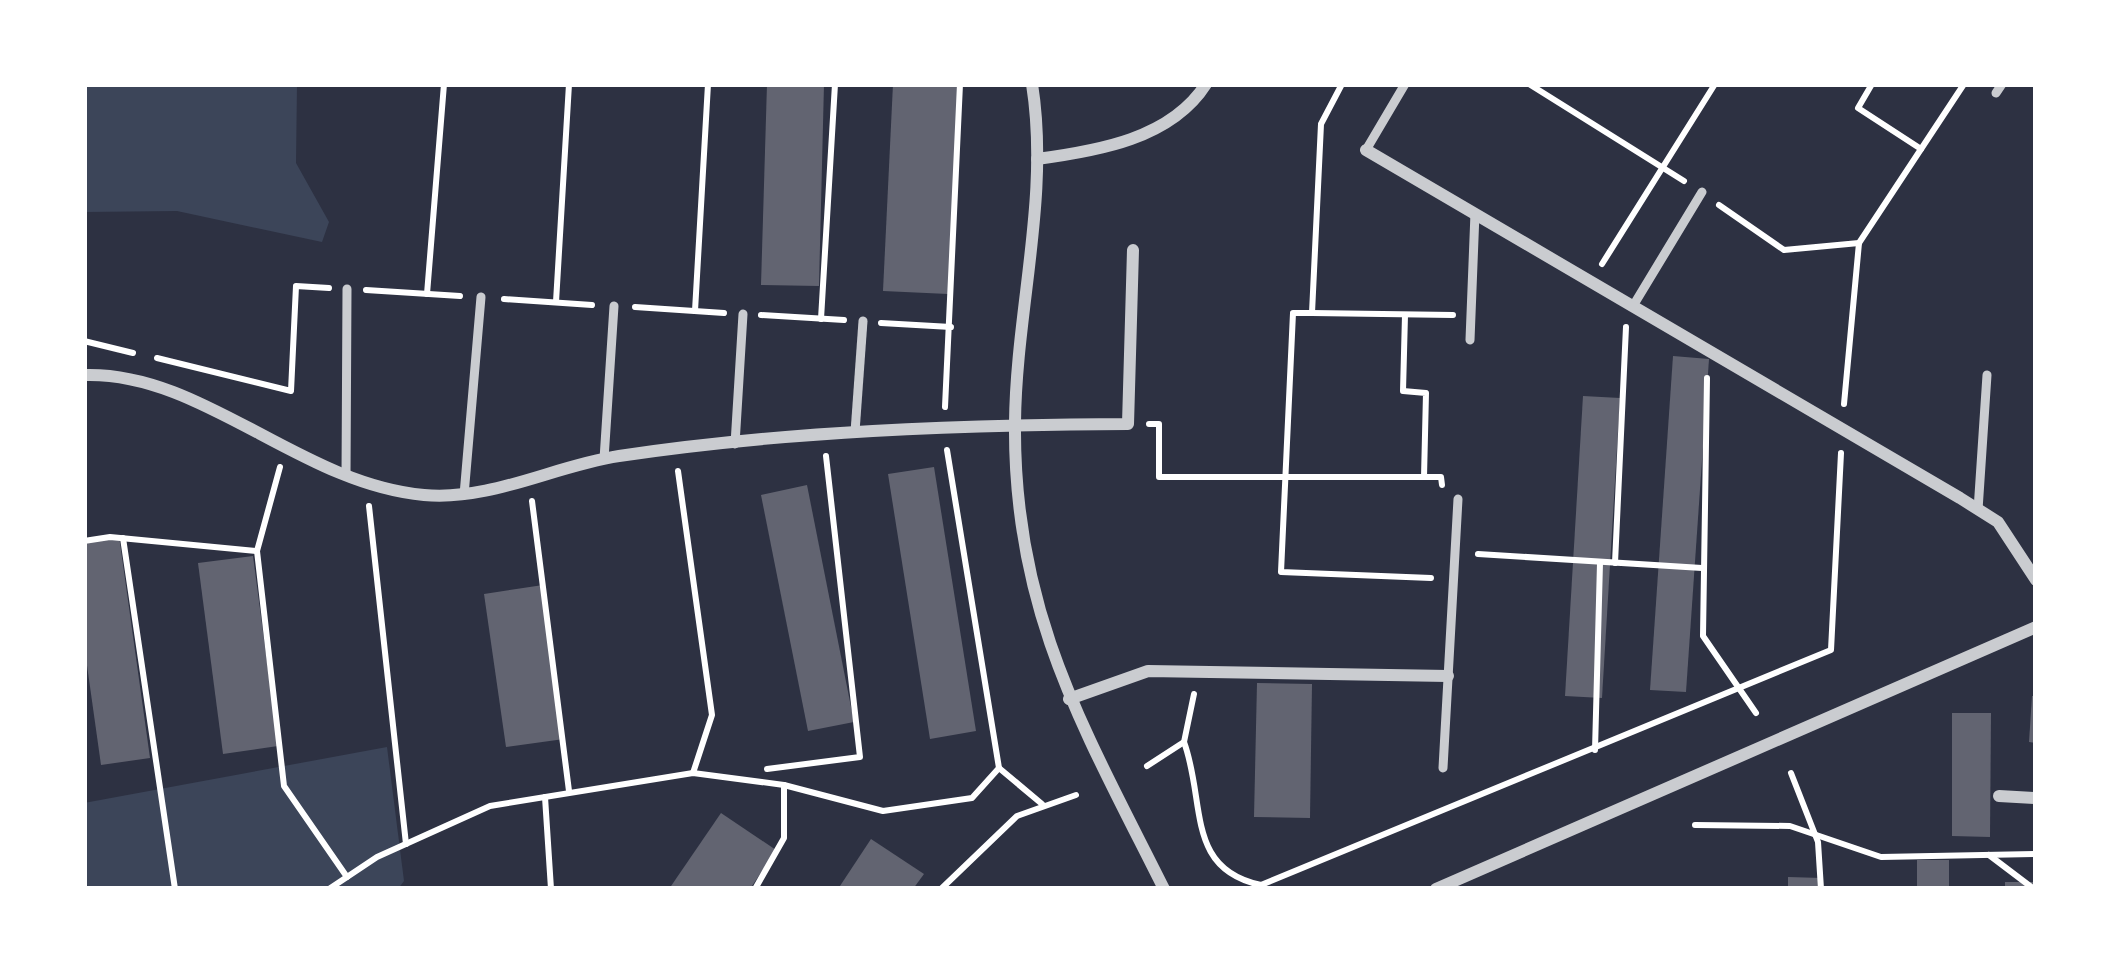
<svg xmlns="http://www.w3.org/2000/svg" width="2120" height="973" viewBox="0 0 2120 973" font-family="'PT Sans Narrow',sans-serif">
<rect width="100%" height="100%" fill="#2d3142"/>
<g fill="#3c4559">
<path d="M 84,84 L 297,84 L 296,163 L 329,222 L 322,242 L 177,211 L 84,212 Z"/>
<path d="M 387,747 L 404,881 L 398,889 L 84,889 L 84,803 Z"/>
</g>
<g fill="#626471">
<path d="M 767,84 L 824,84 L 819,286 L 761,285 Z"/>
<path d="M 893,84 L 959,84 L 948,294 L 883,291 Z"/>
<path d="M 1673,356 L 1709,359 L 1686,692 L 1650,690 Z"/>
<path d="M 1583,396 L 1620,398 L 1602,698 L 1565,696 Z"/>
<path d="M 934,467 L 976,731 L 930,739 L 888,474 Z"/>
<path d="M 807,485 L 854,722 L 808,731 L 761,495 Z"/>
<path d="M 119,536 L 150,758 L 101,765 L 84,644 L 84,540 Z"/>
<path d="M 253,556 L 278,746 L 223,754 L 198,563 Z"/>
<path d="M 543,585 L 564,739 L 506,747 L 484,594 Z"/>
<path d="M 1257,683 L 1312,684 L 1310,818 L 1254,817 Z"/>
<path d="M 2032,696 L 2036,696 L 2036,743 L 2029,742 Z"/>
<path d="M 1952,713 L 1991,713 L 1990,837 L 1952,836 Z"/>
<path d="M 721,813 L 776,850 L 750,889 L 669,889 Z"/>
<path d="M 871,839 L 924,874 L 913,889 L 838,889 Z"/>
<rect x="1917" y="860" width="32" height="29"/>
<path d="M 1788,877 L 1822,878 L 1821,889 L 1788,889 Z"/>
<rect x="2005" y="882" width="28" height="7"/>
</g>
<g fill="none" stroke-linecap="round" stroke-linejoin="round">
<g stroke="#fff" stroke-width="6">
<path d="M 1342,84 L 1321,124 L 1312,313 L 1293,313 L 1281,572 L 1431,578"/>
<path d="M 1529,84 L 1684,181"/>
<path d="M 1872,84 L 1858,108 L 1921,149"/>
<path d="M 1719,205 L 1784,250 L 1859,243"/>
<path d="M 1602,264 L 1715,84"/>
<path d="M 366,290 L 460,296"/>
<path d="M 427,294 L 444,84"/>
<path d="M 504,299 L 592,305"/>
<path d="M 556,302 L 569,84"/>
<path d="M 635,307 L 724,313"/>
<path d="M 695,311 L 708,84"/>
<path d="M 1312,313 L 1453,315"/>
<path d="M 761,315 L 844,320"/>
<path d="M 1405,315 L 1403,391 L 1426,393 L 1424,477"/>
<path d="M 821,319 L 835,84"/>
<path d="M 881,323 L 951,327"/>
<path d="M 84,341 L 133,353"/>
<path d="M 157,358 L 291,391 L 296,286 L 329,288"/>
<path d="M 1707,378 L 1703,636 L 1756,713"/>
<path d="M 1844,404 L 1859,243 L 1964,84"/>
<path d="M 945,407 L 960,84"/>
<path d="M 1149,424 L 1159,424 L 1159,477 L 1441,477 L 1442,485"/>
<path d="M 280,467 L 257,551 L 284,786 L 347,877"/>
<path d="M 678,471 L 712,715 L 693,773"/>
<path d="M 532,501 L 569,791"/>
<path d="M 369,506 L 406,844"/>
<path d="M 123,538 L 175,889"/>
<path d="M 84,541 L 110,537 L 257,551"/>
<path d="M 1478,554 L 1702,568"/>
<path d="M 1615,563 L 1626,327"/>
<path d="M 1184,742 C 1206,802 1185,869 1261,885 L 1831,650 L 1841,453"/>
<path d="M 1595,750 L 1600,563"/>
<path d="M 1147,766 L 1184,742 L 1194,694"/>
<path d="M 999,768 L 1042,804"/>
<path d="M 767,769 L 860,757 L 826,456"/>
<path d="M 1791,773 L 1818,842 L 1821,889"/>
<path d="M 545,797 L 551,889"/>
<path d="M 1695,825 L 1790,826 L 1881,857 L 2036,854"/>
<path d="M 1989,855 L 2034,889"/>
<path d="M 329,889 L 377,857 L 490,806 L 693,773 L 784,785 L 883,811 L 972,798 L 999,768 L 947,450"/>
<path d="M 755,889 L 784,838 L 784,785"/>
<path d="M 941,889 L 1017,816 L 1076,795"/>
</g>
<g stroke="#caccd0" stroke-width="9">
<path d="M 1996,93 L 2002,84"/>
<path d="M 1366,150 L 1405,84"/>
<path d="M 1633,306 L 1702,192"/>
<path d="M 1470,340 L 1475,213"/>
<path d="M 855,432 L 863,321"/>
<path d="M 735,444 L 743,314"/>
<path d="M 604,459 L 614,306"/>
<path d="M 346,476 L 347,289"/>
<path d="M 464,495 L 481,297"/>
<path d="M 1978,510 L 1987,375"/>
<path d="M 1443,768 L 1458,499"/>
</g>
<g stroke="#caccd0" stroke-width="12">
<path d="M 1032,84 C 1050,197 1016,310 1015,423 C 1013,611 1083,727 1164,889"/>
<path d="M 1366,150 L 1960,498 L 1998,522 L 2036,580"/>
<path d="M 1037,159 C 1097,151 1171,139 1206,84"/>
<path d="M 84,375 C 202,371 300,484 424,495 C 492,501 553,466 619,456 C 787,431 958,425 1128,424 L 1133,250"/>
<path d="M 1069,699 L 1148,671 L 1448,676"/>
<path d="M 1999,796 L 2036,798"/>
<path d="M 1436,889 L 2036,627"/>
</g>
</g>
<rect width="2120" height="973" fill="none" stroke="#ffffff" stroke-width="174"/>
</svg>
